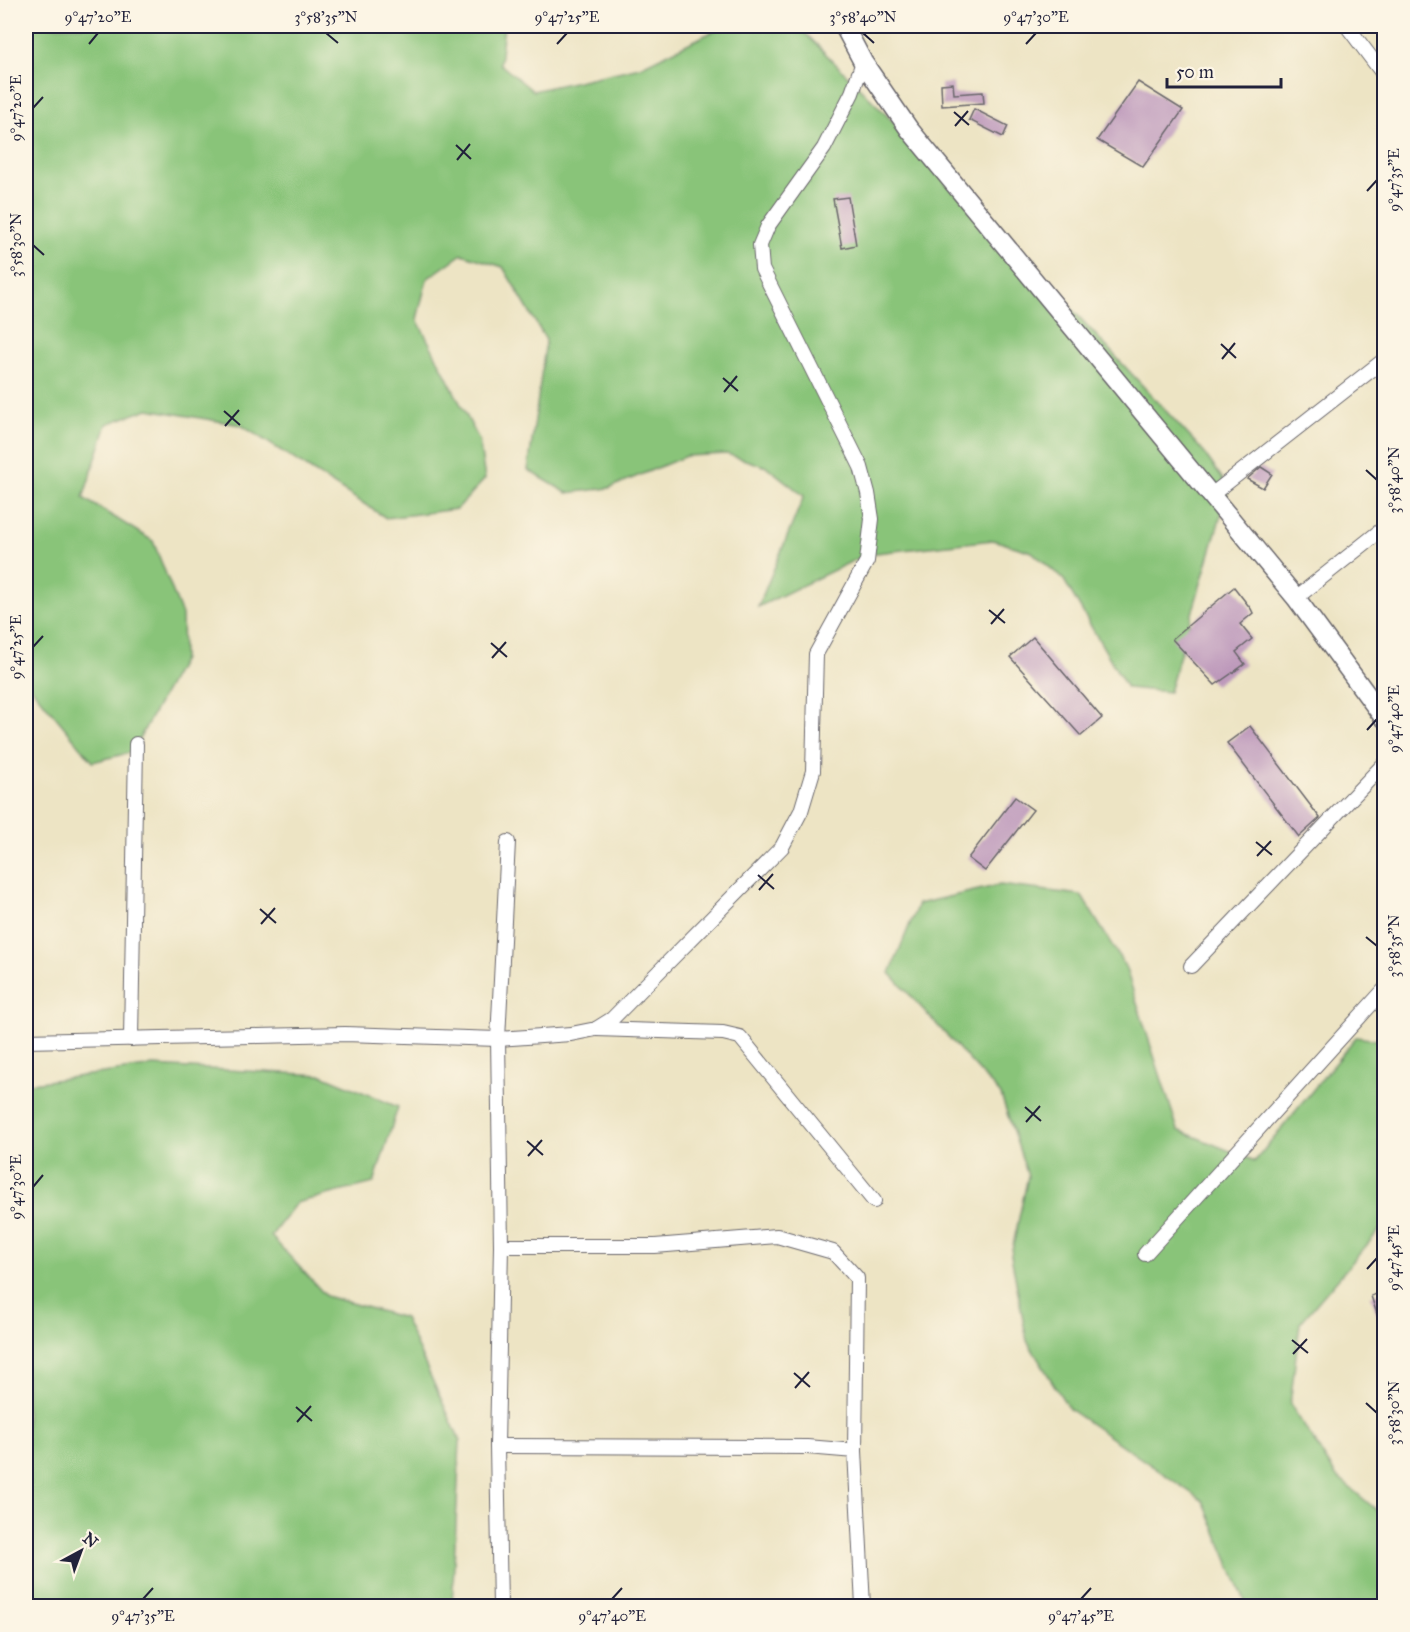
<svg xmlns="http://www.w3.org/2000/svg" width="1410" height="1632" viewBox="0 0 1410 1632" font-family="'IM FELL Great Primer',serif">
<rect width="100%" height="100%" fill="#fcf5e5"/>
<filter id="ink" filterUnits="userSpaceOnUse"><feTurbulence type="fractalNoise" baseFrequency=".0167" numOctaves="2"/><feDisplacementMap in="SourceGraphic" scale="12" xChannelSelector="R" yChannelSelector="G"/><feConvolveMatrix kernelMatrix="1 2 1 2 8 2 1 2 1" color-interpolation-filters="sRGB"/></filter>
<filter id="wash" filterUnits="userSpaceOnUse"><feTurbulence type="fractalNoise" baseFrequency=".008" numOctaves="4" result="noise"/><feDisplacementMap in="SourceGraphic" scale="24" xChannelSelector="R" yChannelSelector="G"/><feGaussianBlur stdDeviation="1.35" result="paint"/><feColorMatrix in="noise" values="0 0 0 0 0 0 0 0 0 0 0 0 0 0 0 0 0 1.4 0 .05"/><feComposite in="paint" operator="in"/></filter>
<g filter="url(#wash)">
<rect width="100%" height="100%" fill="#ede4c4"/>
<g fill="#89c479" stroke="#56735a" stroke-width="1.5">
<path d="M 26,26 L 504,26 L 500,64 L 533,91 L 640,67 L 724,26 L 789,26 L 804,32 L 970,199 L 1202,450 L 1229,488 L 1169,692 L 1127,688 L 1064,580 L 1032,552 L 993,540 L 867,554 L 758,607 L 804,496 L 767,467 L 727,454 L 686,456 L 609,488 L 567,493 L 528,470 L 546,340 L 503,267 L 462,254 L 427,279 L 417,319 L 479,440 L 485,479 L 457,509 L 386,518 L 241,425 L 148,409 L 107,424 L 83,498 L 153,541 L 182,615 L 183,659 L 132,752 L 93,762 L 26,681 Z"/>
<path d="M 1000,885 L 1081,895 L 1125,966 L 1178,1130 L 1255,1161 L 1356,1037 L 1384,1041 L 1384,1225 L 1300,1323 L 1290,1404 L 1336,1476 L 1384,1516 L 1384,1606 L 1247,1606 L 1203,1501 L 1069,1409 L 1027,1341 L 1011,1255 L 1028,1176 L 1001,1095 L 890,973 L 918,904 Z"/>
<path d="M 153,1066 L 322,1075 L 398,1107 L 374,1183 L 296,1203 L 271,1236 L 326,1296 L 404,1318 L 460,1441 L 452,1606 L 26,1606 L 26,1084 Z"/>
</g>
<g id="blocks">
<g fill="#bd99bb">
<path d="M 1138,82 L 1183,110 L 1143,167 L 1097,140 Z"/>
<path d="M 953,83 L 954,94 L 983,92 L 984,103 L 942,106 L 941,84 Z"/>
<path d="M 974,109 L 1008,126 L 1003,137 L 969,120 Z"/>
<path d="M 848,197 L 856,245 L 842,248 L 833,199 Z"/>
<path d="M 1261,467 L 1272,474 L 1263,488 L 1247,479 Z"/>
<path d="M 1234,587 L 1251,609 L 1253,613 L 1240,624 L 1252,639 L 1236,652 L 1245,664 L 1215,685 L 1172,639 Z"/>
<path d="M 1033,637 L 1102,718 L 1081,736 L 1010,657 Z"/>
<path d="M 1250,726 L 1320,818 L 1299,837 L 1227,743 Z"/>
<path d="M 1015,797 L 1033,810 L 985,871 L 968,858 Z"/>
<path d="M 1384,1291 L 1384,1329 L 1382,1329 L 1371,1296 Z"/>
</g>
</g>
</g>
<g filter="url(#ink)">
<use href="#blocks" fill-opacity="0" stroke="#69666b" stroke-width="1.5"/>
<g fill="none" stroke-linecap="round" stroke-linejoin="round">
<defs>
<g id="street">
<path d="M 1347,26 L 1384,75"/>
<path d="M 1210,496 L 1384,360"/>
<path d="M 1296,598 L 1384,528"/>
<path d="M 1191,966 L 1384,764"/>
<path d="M 596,1029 L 723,1033 L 740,1037 L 874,1201"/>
<path d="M 131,1039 L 136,744"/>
<path d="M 26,1041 L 345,1034 L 498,1039 L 571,1034 L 596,1029 L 612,1019 L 782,847 L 801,811 L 813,771 L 816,654 L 867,561 L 872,519 L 868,493 L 861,467 L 762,269 L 760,245 L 768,226 L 824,148 L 852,93 L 863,62"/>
<path d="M 501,1246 L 655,1246 L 777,1236 L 833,1252 L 857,1278 L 855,1451 L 863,1606"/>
<path d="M 1145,1254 L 1384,990"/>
<path d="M 497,1446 L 807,1447 L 855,1451"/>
<path d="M 500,1606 L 497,1446 L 501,1246 L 498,1039 L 508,842"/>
</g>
<path id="secondary" d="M 844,26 L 863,62 L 909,129 L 1296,598 L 1384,718"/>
</defs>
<use href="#street" stroke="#69666b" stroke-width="16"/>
<use href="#secondary" stroke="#69666b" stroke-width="21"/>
<use href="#street" stroke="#fff" stroke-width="14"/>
<use href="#secondary" stroke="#fff" stroke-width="18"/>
</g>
</g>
<path fill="none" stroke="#22223b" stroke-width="2" d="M 326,33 L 338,43M 863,33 L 874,43M 89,44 L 98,33M 557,44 L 567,33M 1026,44 L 1036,33M 33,108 L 43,97M 954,112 L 969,125M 955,126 L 968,111M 456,145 L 471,159M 457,160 L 470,144M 1367,191 L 1377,180M 33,245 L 44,255M 1221,344 L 1236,358M 1222,359 L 1235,343M 723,378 L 738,391M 724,392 L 737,376M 224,411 L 240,425M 225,426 L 239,410M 1366,470 L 1377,480M 989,610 L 1005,623M 991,624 L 1004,609M 491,643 L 507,657M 33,647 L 43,636M 492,658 L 506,642M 1367,730 L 1377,719M 1256,842 L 1272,855M 1257,856 L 1271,841M 758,875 L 774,889M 759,890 L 773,874M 260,909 L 276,923M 261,924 L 275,908M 1366,937 L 1377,946M 1025,1107 L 1041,1121M 1026,1122 L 1040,1106M 527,1141 L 543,1155M 528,1156 L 542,1140M 33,1187 L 43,1175M 1367,1269 L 1377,1258M 1292,1340 L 1308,1353M 1293,1354 L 1307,1339M 794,1373 L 810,1387M 795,1388 L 809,1372M 1366,1403 L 1377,1413M 296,1407 L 312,1421M 297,1422 L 311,1406M 143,1599 L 153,1588M 612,1599 L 622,1588M 1081,1599 L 1091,1588"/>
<rect width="1410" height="1632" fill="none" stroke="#fcf5e5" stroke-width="66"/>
<g transform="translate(81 1551) rotate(41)" stroke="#fcf5e5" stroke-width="4.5" paint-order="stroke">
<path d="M0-4.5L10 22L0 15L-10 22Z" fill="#22223b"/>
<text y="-9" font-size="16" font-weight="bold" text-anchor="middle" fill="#22223b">N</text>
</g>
<path d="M1167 78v9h114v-9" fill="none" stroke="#22223b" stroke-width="3"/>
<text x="1176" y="78" font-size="18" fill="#22223b" stroke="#fcf5e5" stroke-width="4.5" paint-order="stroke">50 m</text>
<rect x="33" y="33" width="1344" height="1566" fill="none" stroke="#22223b" stroke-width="2"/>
<g font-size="15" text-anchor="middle" fill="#22223b">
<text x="98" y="22">9°47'20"E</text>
<text x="326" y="22">3°58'35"N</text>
<text x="567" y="22">9°47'25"E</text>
<text x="863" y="22">3°58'40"N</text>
<text x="1036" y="22">9°47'30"E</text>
<text transform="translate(16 108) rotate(-90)" y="5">9°47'20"E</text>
<text transform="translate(1394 180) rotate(-90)" y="5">9°47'35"E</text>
<text transform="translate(16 245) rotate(-90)" y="5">3°58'30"N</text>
<text transform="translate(1394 480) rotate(-90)" y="5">3°58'40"N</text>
<text transform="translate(16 647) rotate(-90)" y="5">9°47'25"E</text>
<text transform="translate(1394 719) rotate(-90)" y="5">9°47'40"E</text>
<text transform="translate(1394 946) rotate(-90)" y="5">3°58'35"N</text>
<text transform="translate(16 1187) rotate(-90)" y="5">9°47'30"E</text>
<text transform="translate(1394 1258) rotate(-90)" y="5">9°47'45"E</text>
<text transform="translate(1394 1413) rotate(-90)" y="5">3°58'30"N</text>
<text x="143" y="1621">9°47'35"E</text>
<text x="612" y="1621">9°47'40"E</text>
<text x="1081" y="1621">9°47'45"E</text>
</g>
</svg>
